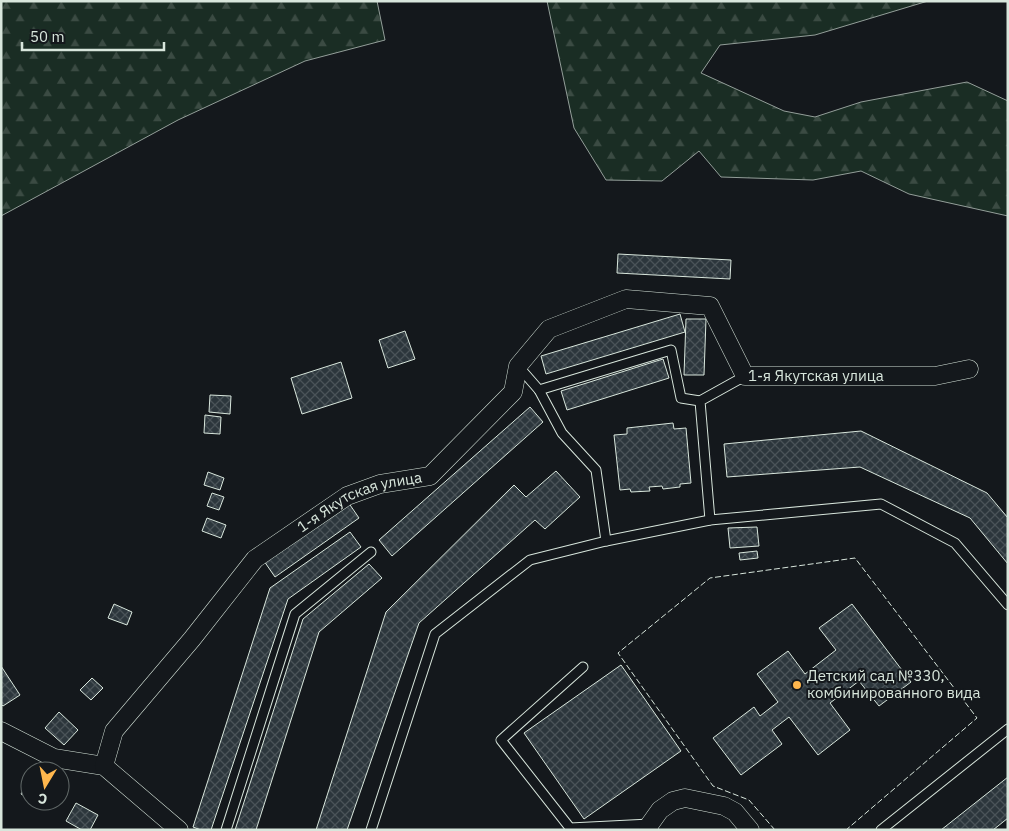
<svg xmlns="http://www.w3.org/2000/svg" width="1009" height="831" viewBox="0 0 1009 831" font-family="'IBM Plex Sans',sans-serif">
<defs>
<pattern id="forest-firs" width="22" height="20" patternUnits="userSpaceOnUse" patternTransform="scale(1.25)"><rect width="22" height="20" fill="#1a2d24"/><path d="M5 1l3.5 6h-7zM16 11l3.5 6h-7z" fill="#3b4b43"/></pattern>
<pattern id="building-cross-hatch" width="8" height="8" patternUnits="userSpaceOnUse" patternTransform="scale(1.25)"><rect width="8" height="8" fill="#2c363c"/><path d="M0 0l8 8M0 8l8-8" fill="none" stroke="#4a5358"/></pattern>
</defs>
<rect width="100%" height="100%" fill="#14181c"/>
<g fill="url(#forest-firs)" stroke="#939e99">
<path d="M 1,1 L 377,1 L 385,40 L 305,61 L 178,120 L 1,216 Z"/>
<path d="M 547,1 L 928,1 L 815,35 L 720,45 L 701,73 L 784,111 L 815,117 L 861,102 L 967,82 L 1008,101 L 1008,216 L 909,194 L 861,171 L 813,180 L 721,177 L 699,151 L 662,181 L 606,180 L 574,128 Z"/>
</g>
<g fill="url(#building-cross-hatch)" stroke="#d8e6dc">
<path d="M 618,254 L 731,260 L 730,279 L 617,273 Z"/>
<path d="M 680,314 L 685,332 L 546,374 L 541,356 Z"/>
<path d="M 686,319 L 706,319 L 704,375 L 684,375 Z"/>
<path d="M 405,331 L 415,359 L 388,368 L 379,340 Z"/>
<path d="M 663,359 L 669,378 L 567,410 L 561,391 Z"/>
<path d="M 341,362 L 352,398 L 302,414 L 291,378 Z"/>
<path d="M 210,395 L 231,396 L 230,414 L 209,412 Z"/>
<path d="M 530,407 L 543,422 L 392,556 L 379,540 Z"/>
<path d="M 205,415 L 221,417 L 220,434 L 204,433 Z"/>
<path d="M 673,423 L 674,429 L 686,428 L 691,483 L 680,484 L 680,487 L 663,489 L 662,486 L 649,487 L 650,491 L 631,492 L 630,489 L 620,490 L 614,435 L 627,434 L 627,428 Z"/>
<path d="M 861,431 L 987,493 L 1008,518 L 1008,564 L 970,518 L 860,467 L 727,477 L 724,444 Z"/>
<path d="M 556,471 L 580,497 L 545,529 L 535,520 L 419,623 L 347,830 L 316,830 L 386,612 L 514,485 L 526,497 Z"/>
<path d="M 208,472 L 224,478 L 220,490 L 204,485 Z"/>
<path d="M 212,493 L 224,497 L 219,510 L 207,506 Z"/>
<path d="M 348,502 L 359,518 L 275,577 L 264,561 Z"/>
<path d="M 207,518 L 226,525 L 221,538 L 202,531 Z"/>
<path d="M 757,527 L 759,546 L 730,548 L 728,528 Z"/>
<path d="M 350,532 L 361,547 L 288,599 L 211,830 L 201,830 L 193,827 L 270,588 Z"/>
<path d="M 757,551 L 758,558 L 740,560 L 739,553 Z"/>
<path d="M 369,564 L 382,578 L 319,632 L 256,830 L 235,830 L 303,619 Z"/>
<path d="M 114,604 L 132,612 L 127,625 L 108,618 Z"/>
<path d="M 852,604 L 911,682 L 879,706 L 859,681 L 830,703 L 850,730 L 818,755 L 789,717 L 772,730 L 782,744 L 741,775 L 713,738 L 754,707 L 760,716 L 778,702 L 757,674 L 788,651 L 805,674 L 836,650 L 819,628 Z"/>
<path d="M 621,665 L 681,751 L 584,819 L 524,733 Z"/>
<path d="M 1,666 L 20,695 L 3,706 L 1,704 Z"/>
<path d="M 92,678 L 103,688 L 91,700 L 80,690 Z"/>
<path d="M 59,712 L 78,730 L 64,745 L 45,728 Z"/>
<path d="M 1008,777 L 1008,818 L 993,830 L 941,830 Z"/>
<path d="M 30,778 L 30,799 L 21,794 Z"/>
<path d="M 76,803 L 98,815 L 90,830 L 82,830 L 66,821 Z"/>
</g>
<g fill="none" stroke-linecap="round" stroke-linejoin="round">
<defs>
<g id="lane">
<path d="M 519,367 L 539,390 L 562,433 L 596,470 L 606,541"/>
<path d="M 539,390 L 671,350 L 681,398 L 700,401"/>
<path d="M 710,520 L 700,401 L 745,376"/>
<path d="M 583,667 L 501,740 L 570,828 L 650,824"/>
<path d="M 226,830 L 295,614 L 371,552"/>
<path d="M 371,830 L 435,634 L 530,560 L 606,541 L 710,520 L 881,504 L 955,543 L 1008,605"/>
<path d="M 881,830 L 1008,729"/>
</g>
<g id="street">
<path d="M 1,731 L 54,758 L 104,766 L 179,830"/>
<path id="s1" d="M 104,766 L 114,731 L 192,639 L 255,559 L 347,496 L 380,484 L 430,476 L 513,392 L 518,366 L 549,329 L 626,299 L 710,306 L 745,376 L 935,376 L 969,369"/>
<path d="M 648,830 L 650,824 L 660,810 L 673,801 L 685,798 L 724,806 L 735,812 L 750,830"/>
</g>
</defs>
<use href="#lane" stroke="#d8e6dc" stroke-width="11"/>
<use href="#street" stroke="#d8e6dc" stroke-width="19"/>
<use href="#lane" stroke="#14181c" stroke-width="9"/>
<use href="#street" stroke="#14181c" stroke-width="18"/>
<path stroke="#d8e6dc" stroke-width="1" stroke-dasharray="6 2.5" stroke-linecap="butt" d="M 775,830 L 749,800 L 713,786 L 618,653 L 710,578 L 855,558 L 977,718 L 846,830"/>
</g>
<circle fill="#ffb74d" stroke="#14181c" stroke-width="2" cx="797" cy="685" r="5"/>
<g text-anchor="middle" stroke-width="4" stroke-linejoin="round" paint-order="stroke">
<g font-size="15" fill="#d8e6dc" stroke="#14181c">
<text dy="5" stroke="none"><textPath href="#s1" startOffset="965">1-я Якутская улица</textPath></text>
<text dy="5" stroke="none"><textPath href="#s1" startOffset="380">1-я Якутская улица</textPath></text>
</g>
<g font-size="15" fill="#d8e6dc" stroke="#14181c" text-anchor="start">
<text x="807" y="681">Детский сад №330,<tspan x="807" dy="17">комбинированного вида</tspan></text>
</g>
</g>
<rect width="1009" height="831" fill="none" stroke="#d8e6dc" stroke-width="5"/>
<g transform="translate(45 786) rotate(190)"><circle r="24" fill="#14181c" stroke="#626a69"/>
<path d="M0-4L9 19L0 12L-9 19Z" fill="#ffb74d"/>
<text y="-8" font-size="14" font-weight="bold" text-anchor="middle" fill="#d8e6dc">С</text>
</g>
<path d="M22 42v8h142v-8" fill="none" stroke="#d8e6dc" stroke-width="2.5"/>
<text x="30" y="42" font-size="15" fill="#d8e6dc" stroke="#14181c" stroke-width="4" paint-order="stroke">50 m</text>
</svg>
